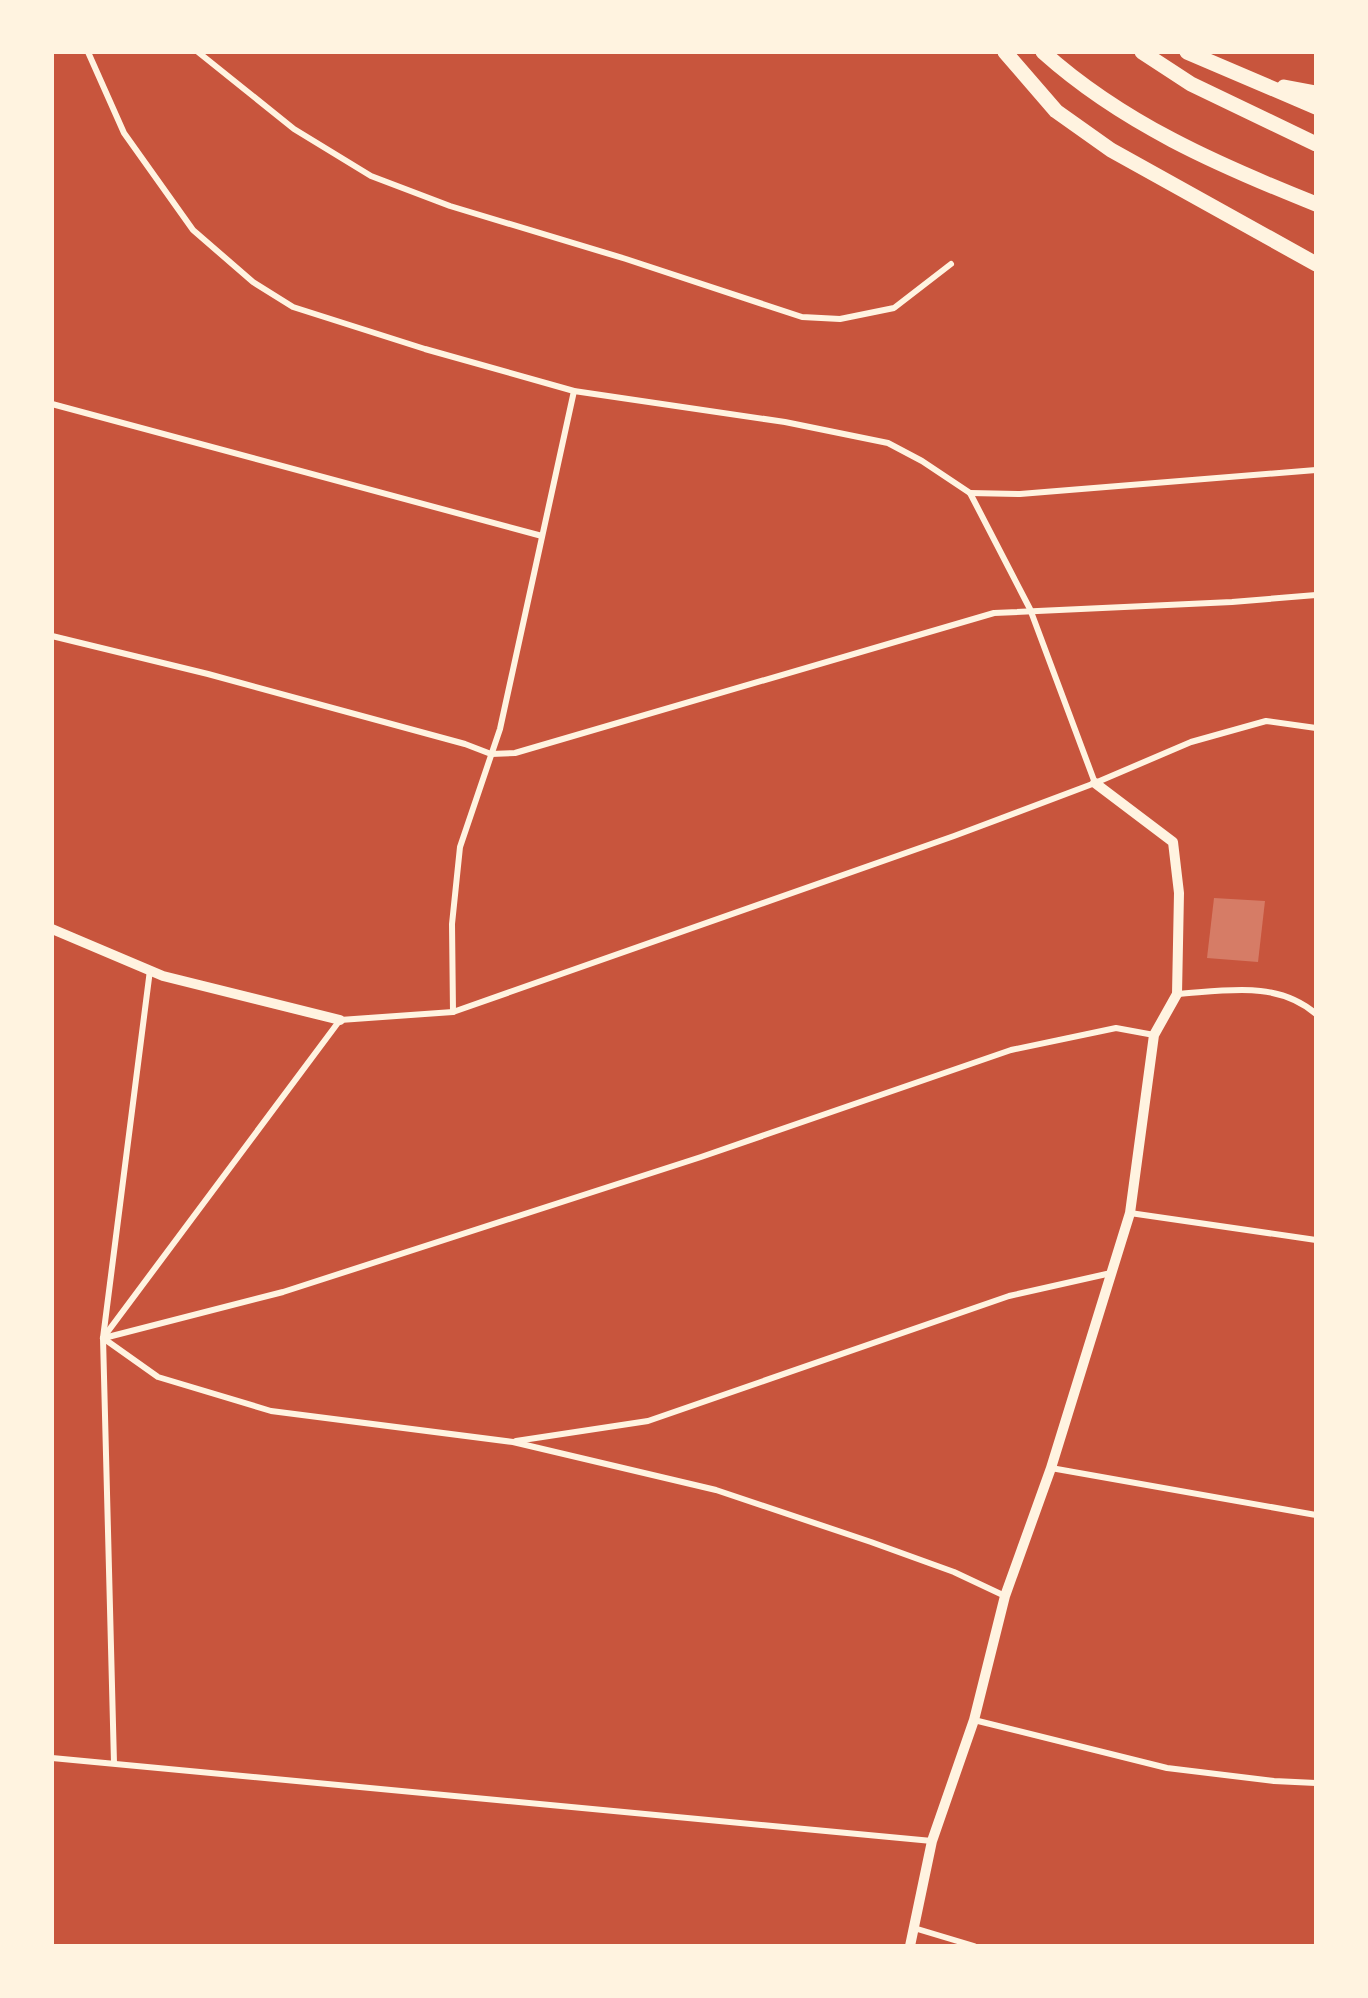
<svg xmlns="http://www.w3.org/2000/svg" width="1368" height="1998" viewBox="0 0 1368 1998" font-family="Ubuntu,sans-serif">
<rect width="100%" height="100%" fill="#c8553d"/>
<path fill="#d67c66" d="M 1214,898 L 1265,901 L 1258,962 L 1207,958 Z"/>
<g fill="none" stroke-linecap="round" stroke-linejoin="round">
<g stroke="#fff3e0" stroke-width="6">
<path d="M 88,52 L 124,133 L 193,230 L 253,282 L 293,307 L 425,349 L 574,391 L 785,422 L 888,443 L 922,461 L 970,493 L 1030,609 L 1095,783"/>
<path d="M 198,52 L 294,129 L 371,176 L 450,206 L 626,259 L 802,317 L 840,319 L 894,308 L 951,264"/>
<path d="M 52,404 L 542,536"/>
<path d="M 970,493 L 1020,494 L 1316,470"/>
<path d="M 52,636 L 208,674 L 465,744 L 491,754 L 515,753 L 994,613 L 1232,602 L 1316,595"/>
<path d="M 1177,994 C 1225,991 1277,980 1316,1014"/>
<path d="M 453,1012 L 452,924 L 460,847 L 500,729 L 574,391"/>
<path d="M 1130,1213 L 1316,1240"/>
<path d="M 103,1338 L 340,1020 L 453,1012 L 954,836 L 1095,783 L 1191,742 L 1266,721 L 1316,728"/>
<path d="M 103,1338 L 158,1377 L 271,1411 L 513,1442 L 716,1490 L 871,1542 L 954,1572 L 1005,1596"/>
<path d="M 104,1338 L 283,1292 L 701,1157 L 1011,1050 L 1116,1028 L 1154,1035"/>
<path d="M 516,1441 L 648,1421 L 1009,1296 L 1111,1273"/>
<path d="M 1051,1468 L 1316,1515"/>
<path d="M 974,1720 L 1167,1768 L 1274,1781 L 1316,1783"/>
<path d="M 52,1758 L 932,1841"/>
<path d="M 114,1763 L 103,1338 L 150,970"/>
<path d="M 914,1928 L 974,1946"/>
</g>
<g stroke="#fff3e0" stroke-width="10">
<path d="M 52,929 L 163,976 L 340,1020"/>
<path d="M 910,1946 L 932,1841 L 974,1720 L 1005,1596 L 1051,1468 L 1130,1213 L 1154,1035 L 1177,994 L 1179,893 L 1173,842 L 1095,783"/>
</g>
<g stroke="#fff3e0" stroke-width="15">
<path d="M 1005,52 L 1056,111 L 1111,150 L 1316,264"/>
<path d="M 1043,52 C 1122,123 1218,165 1316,204"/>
<path d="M 1142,52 L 1191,84 L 1316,144"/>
<path d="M 1187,52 L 1316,107"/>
<path d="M 1284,87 L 1316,93"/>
</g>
</g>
<rect width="1368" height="1998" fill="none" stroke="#fff3e0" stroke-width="108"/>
</svg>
